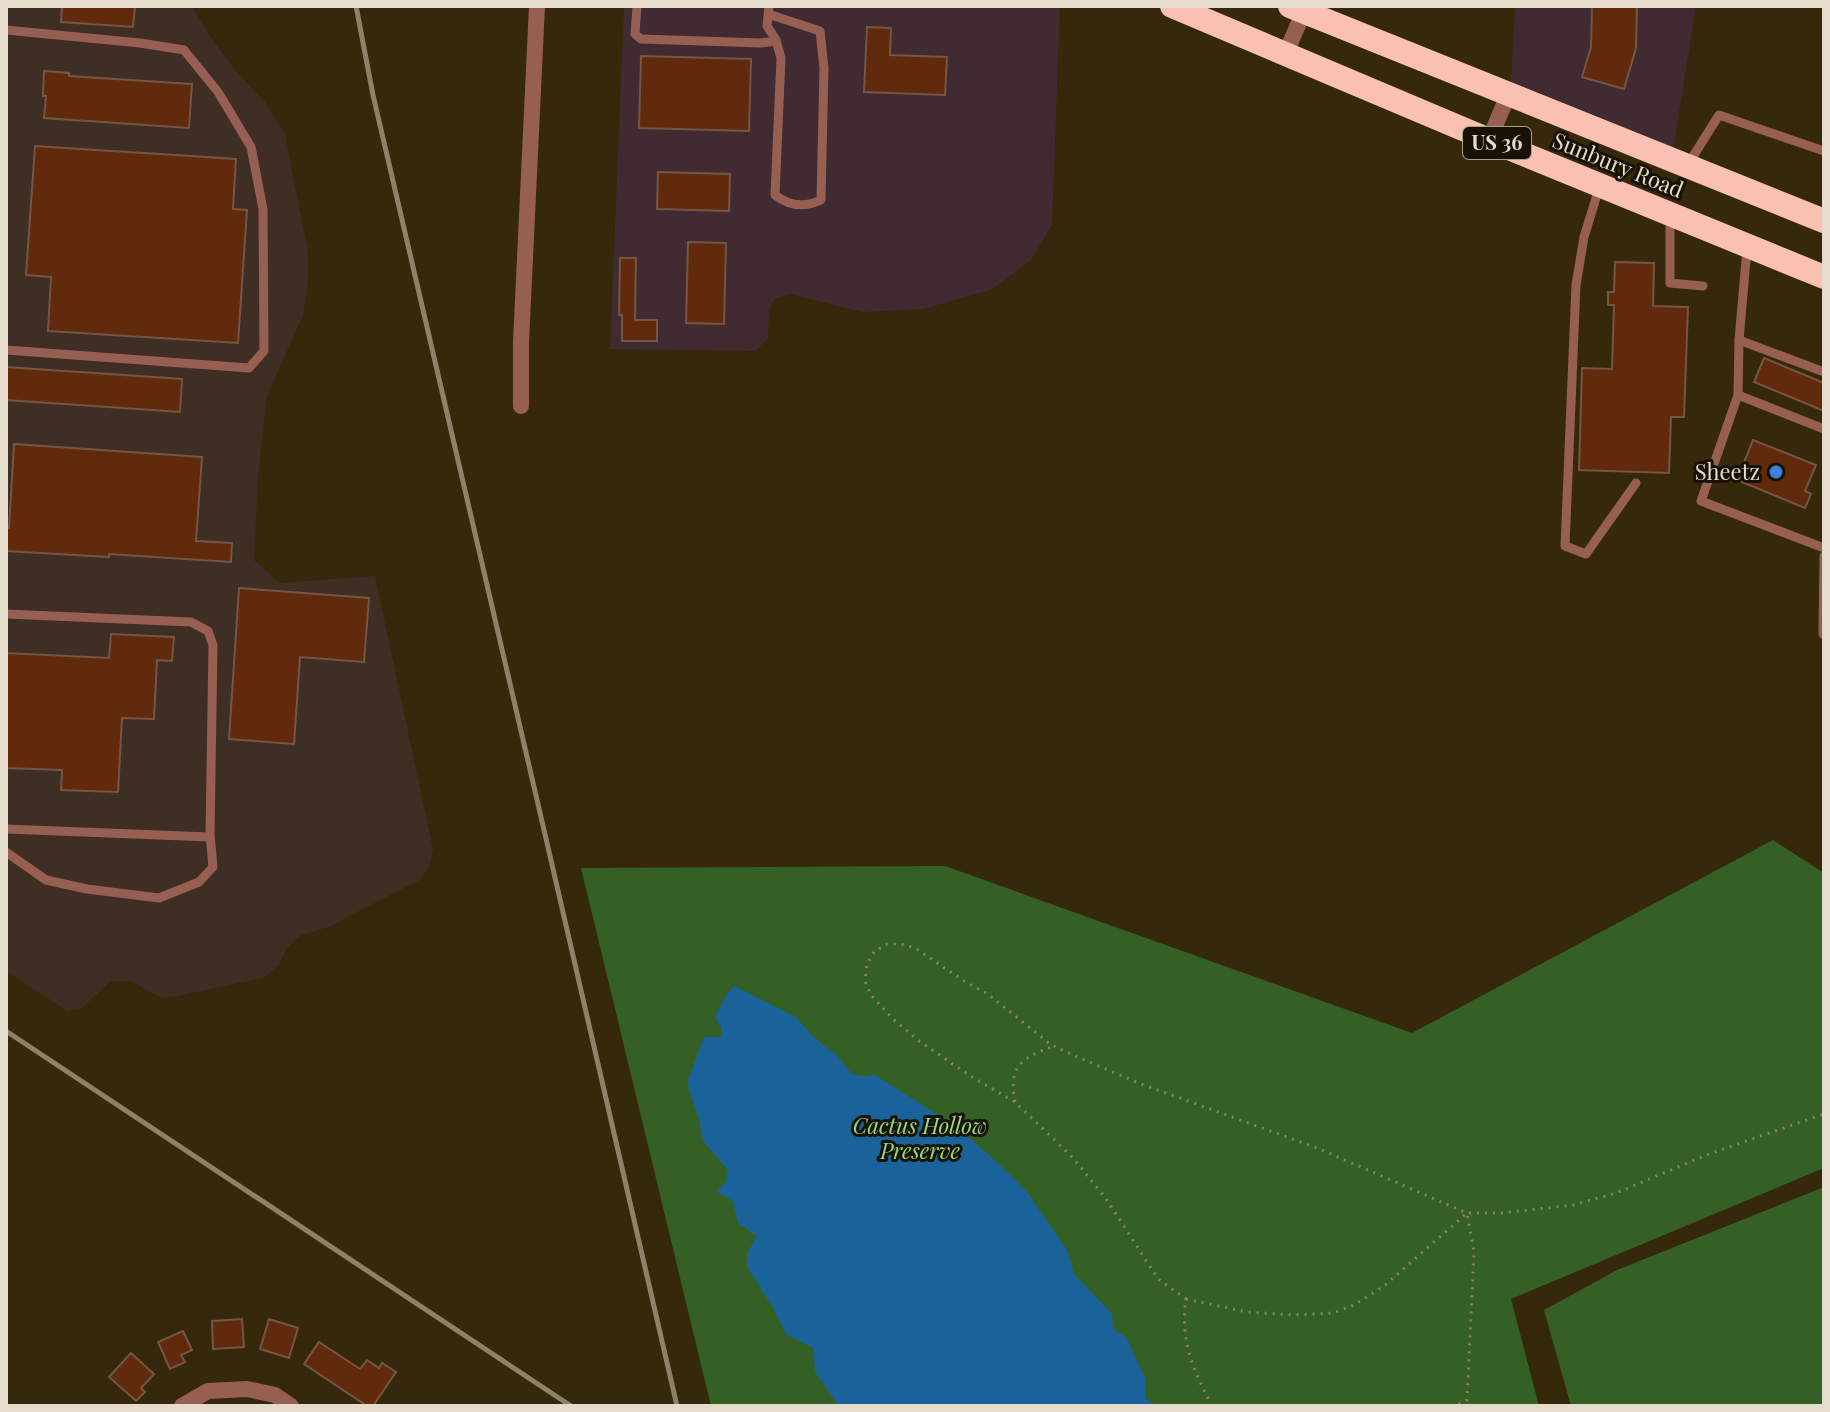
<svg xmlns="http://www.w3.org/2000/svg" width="1830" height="1412" viewBox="0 0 1830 1412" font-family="'Playfair Display',serif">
<rect width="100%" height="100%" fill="#36280a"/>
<g fill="#3f2b31">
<path d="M 624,6 L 1060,6 L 1052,225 L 1031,260 L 993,289 L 923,309 L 862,312 L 790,294 L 774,299 L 769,310 L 768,338 L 756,351 L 610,349 Z"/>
<path d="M 1515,6 L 1696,6 L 1673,150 L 1511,82 Z"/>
</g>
<path fill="#3e2e23" d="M 6,6 L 192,6 L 209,35 L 235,70 L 265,102 L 285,134 L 308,253 L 308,280 L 303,315 L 267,396 L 258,478 L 254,560 L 280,583 L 375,576 L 433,849 L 429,867 L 420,880 L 328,927 L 301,935 L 287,948 L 279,965 L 263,978 L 177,996 L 161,998 L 131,981 L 111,981 L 81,1009 L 67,1011 L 6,971 Z"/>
<g fill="#346025">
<path d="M 1773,840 L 1824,873 L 1824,1168 L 1511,1299 L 1539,1406 L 711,1406 L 581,868 L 945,866 L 1412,1033 Z"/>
<path d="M 1824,1187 L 1824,1406 L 1571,1406 L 1544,1310 L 1617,1270 Z"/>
</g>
<path fill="#1a639a" d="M 734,986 L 796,1017 L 813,1037 L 836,1055 L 852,1074 L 864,1076 L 875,1075 L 944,1119 L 973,1141 L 999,1164 L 1026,1191 L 1067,1250 L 1074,1274 L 1112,1314 L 1113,1329 L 1126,1337 L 1145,1378 L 1145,1398 L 1157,1406 L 847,1406 L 837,1403 L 815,1372 L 813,1348 L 786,1334 L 772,1306 L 747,1267 L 747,1253 L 757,1236 L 738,1223 L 733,1201 L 716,1191 L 725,1183 L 728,1170 L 703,1141 L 699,1119 L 687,1083 L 704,1037 L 721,1037 L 721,1027 L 715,1017 L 726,995 Z"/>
<g fill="#612a0c" stroke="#755546" stroke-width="2">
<path d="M 62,6 L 135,6 L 133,27 L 61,22 Z"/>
<path d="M 1592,6 L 1637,6 L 1636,48 L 1624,89 L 1582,77 L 1591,47 Z"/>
<path d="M 867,27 L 891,28 L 890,55 L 947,57 L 945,95 L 864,92 Z"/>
<path d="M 641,56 L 751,59 L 749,131 L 639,128 Z"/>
<path d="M 44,71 L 69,73 L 69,76 L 192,84 L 189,128 L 44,118 L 46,96 L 43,96 Z"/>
<path d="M 35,146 L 236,159 L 233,209 L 247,210 L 238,343 L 48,331 L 51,277 L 26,275 Z"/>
<path d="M 658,172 L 730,174 L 729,211 L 657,209 Z"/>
<path d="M 688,242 L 726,243 L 724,324 L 686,323 Z"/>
<path d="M 620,258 L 636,258 L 635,320 L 657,320 L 657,341 L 622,341 L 622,315 L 619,315 Z"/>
<path d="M 1615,262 L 1654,263 L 1653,306 L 1688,307 L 1684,417 L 1671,417 L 1669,473 L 1579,470 L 1582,368 L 1612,369 L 1614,305 L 1608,305 L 1608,292 L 1614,292 Z"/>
<path d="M 1764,358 L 1824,383 L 1824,411 L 1754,382 Z"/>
<path d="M 6,367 L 182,379 L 180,412 L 6,400 Z"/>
<path d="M 1753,440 L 1816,465 L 1805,491 L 1811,494 L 1805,508 L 1737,480 Z"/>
<path d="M 14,444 L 202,457 L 196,541 L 232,543 L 231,562 L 109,554 L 109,557 L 6,551 L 6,528 L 9,528 Z"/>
<path d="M 239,588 L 369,598 L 364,662 L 300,657 L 294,744 L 229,739 Z"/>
<path d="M 111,634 L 174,637 L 172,661 L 157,660 L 154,719 L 122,718 L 118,792 L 61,790 L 62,770 L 6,768 L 6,653 L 109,658 Z"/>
<path d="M 242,1319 L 244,1347 L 213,1349 L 212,1321 Z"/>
<path d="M 269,1319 L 298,1328 L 289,1358 L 260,1349 Z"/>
<path d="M 183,1331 L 192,1350 L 181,1355 L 185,1362 L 170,1369 L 158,1342 Z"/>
<path d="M 319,1342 L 360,1369 L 367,1360 L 379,1368 L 382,1363 L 396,1372 L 373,1406 L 367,1406 L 304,1364 Z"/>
<path d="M 131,1353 L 154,1374 L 141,1388 L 145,1392 L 136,1401 L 109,1377 Z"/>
</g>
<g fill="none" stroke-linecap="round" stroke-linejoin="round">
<g stroke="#8c8068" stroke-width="3" stroke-dasharray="2 6" stroke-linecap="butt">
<path d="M 1015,1102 C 1008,1066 1022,1057 1055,1046"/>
<path d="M 1186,1299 L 1247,1312 L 1293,1315 L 1333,1313 L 1354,1305 L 1384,1286 L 1467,1213 L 1474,1252 L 1467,1400 L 1456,1406"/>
<path d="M 1212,1406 C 1193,1369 1180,1342 1186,1299 L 1158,1279 L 1105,1197 L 1071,1156 L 1015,1102 L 972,1077 L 919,1041 L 892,1018 L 871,995 L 865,981 L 867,964 L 874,952 L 887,944 L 901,944 L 915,948 L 967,983 L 988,994 L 1050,1044 L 1075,1056 L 1136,1082 L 1317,1148 L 1467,1213 L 1502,1213 L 1573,1205 L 1616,1193 L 1709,1154 L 1824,1114"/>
</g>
<g stroke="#975f51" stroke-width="9">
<path d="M 637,6 L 635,34 L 641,39 L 761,43 L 776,41"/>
<path d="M 768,14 L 820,31 L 824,68 L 821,200 C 804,208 789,206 775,195 L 781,58 L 776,40 L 767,26 L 769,6"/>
<path d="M 6,30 L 140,43 L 184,50 L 218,92 L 251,147 L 263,209 L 264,351 L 249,368 L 6,350"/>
<path d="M 1687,166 L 1719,115 L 1824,151"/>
<path d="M 1600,185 L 1584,237 L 1576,285 L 1565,546 L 1586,554 L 1636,483"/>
<path d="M 1670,217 L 1670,283 L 1703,286"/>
<path d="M 1739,340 L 1747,249"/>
<path d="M 1824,372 L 1739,340 L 1738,395 L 1701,501 L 1824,548"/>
<path d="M 1738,395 L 1824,429"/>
<path d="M 1824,556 L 1823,634 L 1824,635"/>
<path d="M 6,614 L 191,622 L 208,631 L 213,645 L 210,835 L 213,867 L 199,882 L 159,898 L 87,889 L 46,880 L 6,852"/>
<path d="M 6,829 L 210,837"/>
</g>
<g stroke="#975f51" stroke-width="16">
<path d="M 1285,55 L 1304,11"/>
<path d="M 1489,140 L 1509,93"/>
<path d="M 521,406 L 521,342 L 537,6"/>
<path d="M 182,1406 L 208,1391 L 247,1389 L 275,1395 L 291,1406"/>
</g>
<g stroke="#fac1b3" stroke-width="24">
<path d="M 1172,6 L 1489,140 L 1824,277"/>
<path d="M 1290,6 L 1824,221"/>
</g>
<g stroke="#8d8169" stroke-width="5">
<path d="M 356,6 L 373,95 L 538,804 L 677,1406"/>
<path d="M 6,1031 L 571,1406"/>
</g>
</g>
<circle fill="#3f7fe0" stroke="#181206" stroke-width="3" cx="1776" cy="472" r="8"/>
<g text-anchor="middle" stroke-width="6" stroke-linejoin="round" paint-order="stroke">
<rect fill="#181206" stroke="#a89f90" stroke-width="2" x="1463" y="127" width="68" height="32" rx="6"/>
<g font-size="20" font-weight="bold" fill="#e5dccb">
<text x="1497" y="150">US 36</text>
</g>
<g font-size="22" fill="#e5dccb" stroke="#181206">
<text transform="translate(1618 165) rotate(22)" y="8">Sunbury Road</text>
</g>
<g font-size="22" fill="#e5dccb" stroke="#181206" text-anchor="end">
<text x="1760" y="480">Sheetz</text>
</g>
<g font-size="22" font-style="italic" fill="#94da7d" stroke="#181206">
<text x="920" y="1134">Cactus Hollow<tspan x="920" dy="25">Preserve</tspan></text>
</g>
</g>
<rect width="1830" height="1412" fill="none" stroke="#e5dccb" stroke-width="16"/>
</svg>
